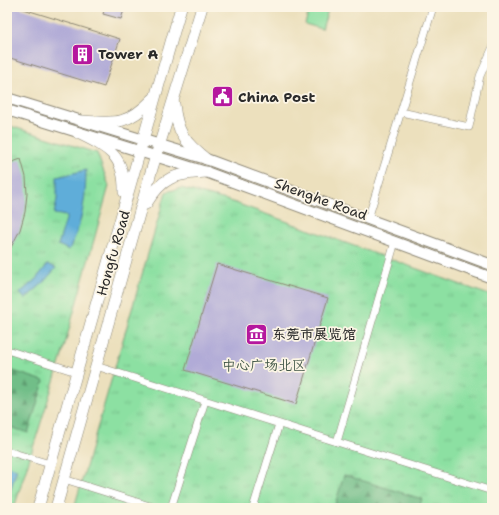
<svg xmlns="http://www.w3.org/2000/svg" width="499" height="515" viewBox="0 0 499 515" font-family="'Shantell Sans','LXGW WenKai TC',sans-serif">
<defs>
<pattern id="grass-tufts" width="24" height="20" patternUnits="userSpaceOnUse"><rect width="24" height="20" fill="#8ce0a2"/><path d="M3 7l-1-3M5 7V3M7 7l1-3M15 17l-1-3M17 17v-4M19 17l1-3" fill="none" stroke="#79c08c"/></pattern>
<pattern id="forest-firs" width="22" height="20" patternUnits="userSpaceOnUse"><rect width="22" height="20" fill="#71be88"/><path d="M5 1l3.5 6h-7zM16 11l3.5 6h-7z" fill="#5d9b6f"/></pattern>
</defs>
<rect width="100%" height="100%" fill="#fcf5e5"/>
<filter id="ink" filterUnits="userSpaceOnUse"><feTurbulence type="fractalNoise" baseFrequency=".025" numOctaves="2"/><feDisplacementMap in="SourceGraphic" scale="8" xChannelSelector="R" yChannelSelector="G"/><feConvolveMatrix kernelMatrix="1 2 1 2 8 2 1 2 1" color-interpolation-filters="sRGB"/></filter>
<filter id="wash" filterUnits="userSpaceOnUse"><feTurbulence type="fractalNoise" baseFrequency=".012" numOctaves="4" result="noise"/><feDisplacementMap in="SourceGraphic" scale="16" xChannelSelector="R" yChannelSelector="G"/><feGaussianBlur stdDeviation="0.9" result="paint"/><feColorMatrix in="noise" values="0 0 0 0 0 0 0 0 0 0 0 0 0 0 0 0 0 1.4 0 .05"/><feComposite in="paint" operator="in"/></filter>
<g filter="url(#wash)">
<rect width="100%" height="100%" fill="#ece0bd"/>
<g fill="url(#grass-tufts)" stroke="#5c8666">
<path d="M 7,125 L 97,153 L 109,186 L 60,362 L 14,508 L 7,508 Z"/>
<path d="M 181,188 L 230,201 L 492,296 L 492,508 L 74,508 L 166,192 Z"/>
</g>
<g fill="url(#forest-firs)" stroke="#4e745a">
<path d="M 7,369 L 44,381 L 28,433 L 7,426 Z"/>
<path d="M 344,475 L 422,499 L 419,508 L 334,508 Z"/>
</g>
<path fill="#8ce0a2" stroke="#5c8666" d="M 310,7 L 329,7 L 322,29 L 305,24 Z"/>
<g fill="#5fadd9" stroke="#456c82">
<path d="M 86,170 C 86,198 82,225 69,250 L 58,245 L 67,216 L 54,214 L 57,199 L 57,177 Z"/>
<path d="M 48,264 L 56,268 L 41,285 L 25,299 L 20,293 L 36,279 Z"/>
<path d="M 7,466 L 17,469 L 7,501 Z"/>
</g>
<g id="blocks">
<g fill="#b1abd7">
<path d="M 7,7 L 17,7 L 120,39 L 104,87 L 7,57 Z"/>
<path d="M 105,7 L 125,7 L 121,19 L 103,14 Z"/>
<path d="M 21,159 L 26,177 L 27,194 L 25,212 L 20,230 L 7,255 L 7,164 Z"/>
<path d="M 217,264 L 328,298 L 296,404 L 185,370 Z"/>
</g>
</g>
</g>
<g filter="url(#ink)">
<use href="#blocks" fill-opacity="0" stroke="#8c8674" stroke-width="1"/>
<g fill="none" stroke-linecap="round" stroke-linejoin="round">
<defs>
<g id="street">
<path d="M 401,112 L 469,127 L 480,76 L 492,49"/>
<path d="M 368,219 L 433,7"/>
<path d="M 395,242 L 337,442 L 492,491"/>
<path d="M 7,350 L 76,372"/>
<path d="M 96,366 L 337,442"/>
<path d="M 7,451 L 50,464"/>
<path d="M 64,479 L 156,508"/>
<path d="M 171,508 L 205,401"/>
<path d="M 253,508 L 279,424"/>
</g>
<g id="secondary">
<path d="M 7,98 L 206,159 L 492,265"/>
<path d="M 7,110 L 206,172 L 492,278"/>
</g>
<g id="primary">
<path d="M 174,104 C 177,132 184,142 206,159"/>
<path d="M 83,121 C 117,124 129,124 153,99"/>
<path d="M 78,133 C 108,148 125,155 124,192"/>
<path d="M 146,204 C 163,176 175,174 206,172"/>
<path d="M 38,508 L 181,7"/>
<path d="M 56,508 L 151,172 L 202,7"/>
</g>
</defs>
<use href="#street" stroke="#8c8674" stroke-width="8"/>
<use href="#secondary" stroke="#8c8674" stroke-width="12"/>
<use href="#primary" stroke="#8c8674" stroke-width="12"/>
<use href="#street" stroke="#fff" stroke-width="7"/>
<use href="#secondary" stroke="#fff" stroke-width="10"/>
<use href="#primary" stroke="#fff" stroke-width="11"/>
</g>
</g>
<defs>
<symbol id="building-square" viewBox="-11 -11 22 22"><rect x="-9" y="-9" width="18" height="18" rx="4" fill="#b5179e" stroke="#fcf5e5"/><path d="M-4-6H4V6H1V3H-1V6H-4ZM-2.5-4.3h1.7v1.8h-1.7ZM.8-4.3h1.7v1.8H.8ZM-2.5-1h1.7V.8h-1.7ZM.8-1h1.7V.8H.8Z" fill="#fff"/></symbol>
<symbol id="civic-square" viewBox="-11 -11 22 22"><rect x="-9" y="-9" width="18" height="18" rx="4" fill="#b5179e" stroke="#fcf5e5"/><path d="M-.6-6.5H3V-4.5H.6V-3L4-1V1h2V6H-6V1h2V-1L-.6-3ZM-1.2 2.5V6h2.4V2.5Z" fill="#fff"/></symbol>
<symbol id="museum-square" viewBox="-11 -11 22 22"><rect x="-9" y="-9" width="18" height="18" rx="4" fill="#b5179e" stroke="#fcf5e5"/><path d="M0-6L6-3V-2H-6V-3ZM-5-1h2V3h-2ZM-1-1h2V3h-2ZM3-1h2V3H3ZM-6 4H6V6H-6Z" fill="#fff"/></symbol>
</defs>
<g fill-rule="evenodd">
<use href="#building-square" x="70" y="42" width="25" height="25"/>
<use href="#civic-square" x="210" y="84" width="25" height="25"/>
<use href="#museum-square" x="244" y="322" width="25" height="25"/>
</g>
<g text-anchor="middle" stroke-width="3.5" stroke-linejoin="round" paint-order="stroke">
<g font-size="14" font-weight="bold" fill="#2b2b2b" stroke="#fcf5e5" text-anchor="start">
<text x="98" y="59">Tower A</text>
<text x="238" y="102">China Post</text>
<text x="272" y="339">东莞市展览馆</text>
</g>
<g font-size="14" fill="#2b2b2b" stroke="#fcf5e5">
<text transform="translate(321 199) rotate(20)" y="5">Shenghe Road</text>
<text transform="translate(113 253) rotate(-74)" y="5">Hongfu Road</text>
</g>
<g font-size="14" fill="#435849" stroke="#fcf5e5">
<text x="264" y="370">中心广场北区</text>
</g>
</g>
<rect width="499" height="515" fill="none" stroke="#fcf5e5" stroke-width="24"/>
</svg>
